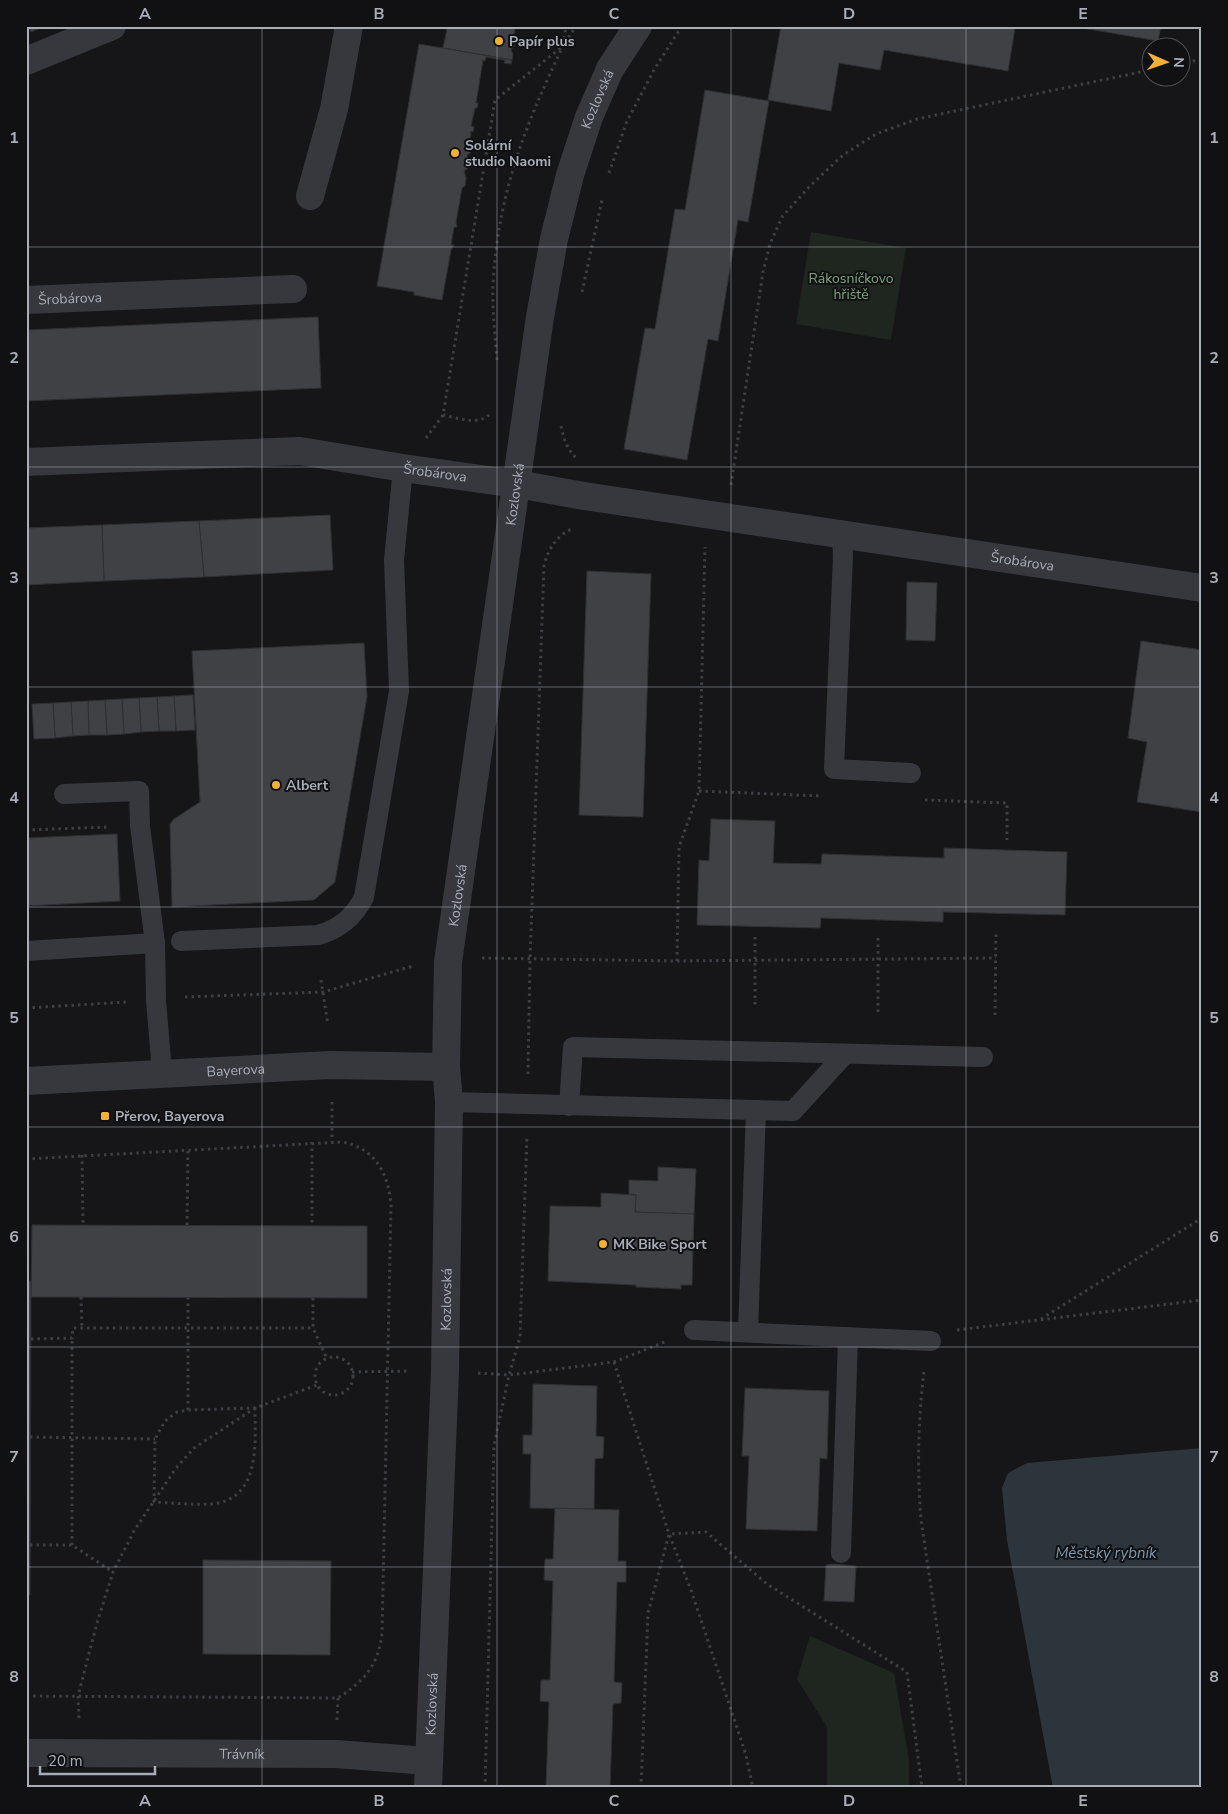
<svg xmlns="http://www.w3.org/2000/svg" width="1228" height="1814" viewBox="0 0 1228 1814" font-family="'Nunito Sans',sans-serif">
<rect width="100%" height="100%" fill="#161618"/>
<g fill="#1e261f">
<path d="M 811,232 L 906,248 L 891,340 L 796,324 Z"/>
<path d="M 810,1636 L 894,1673 L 909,1760 L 909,1788 L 827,1788 L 827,1727 L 797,1679 Z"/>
</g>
<path fill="#2c353c" d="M 1202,1448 L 1202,1788 L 1053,1788 L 1007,1540 L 1002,1488 L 1008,1473 L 1027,1463 Z"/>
<g fill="#404145" stroke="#303034">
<path d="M 28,26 L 45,26 L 31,32 Z"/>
<path d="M 442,26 L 515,26 L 514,47 L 511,49 L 513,55 L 512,60 L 443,48 L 447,29 L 442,28 Z"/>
<path d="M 781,26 L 1008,26 L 1015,28 L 1008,71 L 884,50 L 880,70 L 839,63 L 831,111 L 768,100 Z"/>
<path d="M 1071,26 L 1161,26 L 1158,41 Z"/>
<path d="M 419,44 L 512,60 L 511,64 L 504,63 L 505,60 L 486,57 L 485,61 L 483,60 L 476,103 L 478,103 L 477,108 L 475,108 L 471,126 L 474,127 L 473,132 L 471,131 L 470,141 L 472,145 L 471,152 L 467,155 L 469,161 L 467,169 L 464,171 L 466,178 L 465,186 L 462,188 L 456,222 L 457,227 L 454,227 L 451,245 L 454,245 L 451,250 L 442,300 L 414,295 L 414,292 L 377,286 Z"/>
<path d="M 705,90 L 769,101 L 748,222 L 738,220 L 718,341 L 708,339 L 687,460 L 624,449 L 645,328 L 655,329 L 675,209 L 685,210 Z"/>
<path d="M 318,317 L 321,388 L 26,401 L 26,330 Z"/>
<path d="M 330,515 L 333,570 L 204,577 L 199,521 Z"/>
<path d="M 197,521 L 199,521 L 204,577 L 104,581 L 102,525 Z"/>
<path d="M 102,525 L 104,581 L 26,585 L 26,528 Z"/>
<path d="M 587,571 L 651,574 L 643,817 L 579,815 Z"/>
<path d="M 907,582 L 937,583 L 935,641 L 906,640 Z"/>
<path d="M 1141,641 L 1202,650 L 1202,812 L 1137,802 L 1147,742 L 1128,738 Z"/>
<path d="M 364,643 L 367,697 L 335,882 L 314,900 L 172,907 L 170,824 L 174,819 L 200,802 L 192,651 Z"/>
<path d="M 193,695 L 195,730 L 176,731 L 174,696 Z"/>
<path d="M 174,696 L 176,731 L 159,731 L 157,697 Z"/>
<path d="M 157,697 L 159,731 L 141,732 L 139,698 Z"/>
<path d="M 139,698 L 141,732 L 124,734 L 122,699 Z"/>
<path d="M 122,699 L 124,734 L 107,735 L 105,700 Z"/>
<path d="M 105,700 L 107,735 L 89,735 L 88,701 Z"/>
<path d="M 88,701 L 89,735 L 73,736 L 71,702 Z"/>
<path d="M 71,702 L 73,736 L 55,738 L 53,703 Z"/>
<path d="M 53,703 L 55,738 L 34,739 L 32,704 Z"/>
<path d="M 711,819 L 775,821 L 773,863 L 821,864 L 822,854 L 944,858 L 944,848 L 1067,852 L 1065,915 L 943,912 L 943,922 L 821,918 L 820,928 L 697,925 L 699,860 L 709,861 Z"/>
<path d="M 117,834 L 120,901 L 26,906 L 26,838 Z"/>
<path d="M 658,1167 L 696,1169 L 694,1214 L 635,1212 L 636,1195 L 629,1194 L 629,1180 L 658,1181 Z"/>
<path d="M 601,1193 L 636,1195 L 635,1212 L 694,1214 L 692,1285 L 681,1285 L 681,1289 L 636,1287 L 636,1285 L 548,1281 L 550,1206 L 601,1207 Z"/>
<path d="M 32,1225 L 367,1226 L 367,1298 L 31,1297 Z"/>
<path d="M 26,1281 L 31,1281 L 30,1595 L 26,1595 Z"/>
<path d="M 533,1384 L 597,1386 L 596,1436 L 604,1437 L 603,1458 L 595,1459 L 594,1509 L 530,1508 L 531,1454 L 523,1454 L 523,1435 L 532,1435 Z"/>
<path d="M 745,1388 L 829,1391 L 827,1459 L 820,1458 L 817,1531 L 746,1529 L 749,1456 L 742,1456 Z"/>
<path d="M 555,1508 L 619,1510 L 618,1561 L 626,1561 L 626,1582 L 617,1582 L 614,1682 L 622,1683 L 621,1703 L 613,1704 L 610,1788 L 546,1788 L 549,1702 L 540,1701 L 541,1680 L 550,1680 L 553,1581 L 544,1580 L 545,1559 L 553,1559 Z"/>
<path d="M 203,1560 L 331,1561 L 330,1655 L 203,1654 Z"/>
<path d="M 834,1564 L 856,1566 L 854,1602 L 824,1601 L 826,1565 Z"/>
</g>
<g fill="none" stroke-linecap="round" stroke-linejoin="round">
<g stroke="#3d3f44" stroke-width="3" stroke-dasharray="2.5 4" stroke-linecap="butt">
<path d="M 565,43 L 576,26"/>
<path d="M 1180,64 L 1202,59"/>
<path d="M 609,173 L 627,121 L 655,68 L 682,26"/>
<path d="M 582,292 L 602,200"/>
<path d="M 497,360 C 495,335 492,309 493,284 C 498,195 524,128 562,48"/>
<path d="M 443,415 C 458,418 478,426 490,414"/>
<path d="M 561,426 C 564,439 567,451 578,459"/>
<path d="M 426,438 L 443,415 L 495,100 L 563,46 L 566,26"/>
<path d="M 731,485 L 763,272 L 770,244 L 782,217 L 810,186 L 843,155 L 876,134 L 917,119 L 1150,70"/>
<path d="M 699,791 L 819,796"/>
<path d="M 925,800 L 1007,803 L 1007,840"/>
<path d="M 26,830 L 109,827"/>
<path d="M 755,937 L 755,1008"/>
<path d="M 482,958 L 677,961 L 996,958"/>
<path d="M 677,961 L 679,847 L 699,791 L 705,547"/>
<path d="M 321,980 L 328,1025"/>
<path d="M 185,997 L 323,992 L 413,966"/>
<path d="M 26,1008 L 127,1002"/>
<path d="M 878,1012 L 878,935"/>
<path d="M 995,1015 L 996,931"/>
<path d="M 528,1074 L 530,960 L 544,564 C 550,547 555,538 571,529"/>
<path d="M 332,1102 L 332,1142"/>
<path d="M 312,1142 L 312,1226"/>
<path d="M 82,1155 L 83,1225"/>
<path d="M 26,1159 L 342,1142 C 376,1148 389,1175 391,1206 L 382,1634 C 378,1666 364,1681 338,1698 L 26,1696"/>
<path d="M 187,1225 L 188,1150"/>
<path d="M 81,1297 L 82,1328"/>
<path d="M 313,1298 L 313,1328 L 327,1359"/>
<path d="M 1041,1319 L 1202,1218"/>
<path d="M 957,1330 L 1202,1300"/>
<path d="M 31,1339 L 72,1338 L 73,1328 L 313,1328"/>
<circle cx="334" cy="1376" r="19"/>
<path d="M 614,1362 L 669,1534 L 691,1590 L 746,1755 L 753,1788"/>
<path d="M 352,1372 L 410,1371"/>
<path d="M 924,1372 C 918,1421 917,1470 921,1520 L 961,1788"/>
<path d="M 478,1373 L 509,1375 L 614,1362 L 667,1341"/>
<path d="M 255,1408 C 255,1443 261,1499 212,1504 C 193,1505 173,1503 154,1502 L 155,1439 L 165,1421 L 177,1412 L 188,1410 Z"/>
<path d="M 188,1410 L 188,1298"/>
<path d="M 30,1437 L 155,1439"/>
<path d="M 30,1545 L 72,1545 L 113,1572"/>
<path d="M 72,1545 L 72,1338"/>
<path d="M 79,1718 L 78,1696 L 97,1623 L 113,1572 L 134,1531 L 176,1468 L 194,1448 L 255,1408 L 317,1385"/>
<path d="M 337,1720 L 338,1698"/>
<path d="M 485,1788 L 494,1445 L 509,1375 L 520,1337 L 527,1135"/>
<path d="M 641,1788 L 648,1613 L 669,1534 L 706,1532 L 767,1584 L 907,1672 L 922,1788"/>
</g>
<g stroke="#37383d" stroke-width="20">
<path d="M 842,534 L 843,556 L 834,769 L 911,773"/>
<path d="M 64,794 L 139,791 L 140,826 L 155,943 L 156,1000 L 162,1072"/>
<path d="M 181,941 L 318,935 C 340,929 354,917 364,897 L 399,691 L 394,560 L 403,468"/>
<path d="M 26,951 L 155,943"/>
<path d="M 449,1102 L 793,1111 L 845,1054"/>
<path d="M 569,1106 L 573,1047 L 983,1057"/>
<path d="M 694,1330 L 931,1341"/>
<path d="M 748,1331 L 756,1110"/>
<path d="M 841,1553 L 848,1337"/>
</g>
<g stroke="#37383d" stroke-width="28">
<path d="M 26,61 L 112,26"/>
<path d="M 310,196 L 334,109 L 349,26"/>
<path id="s1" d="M 26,300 L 293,289"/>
<path id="s2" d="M 26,462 L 300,451 L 403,468 L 517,484 L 584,496 L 1202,588"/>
<path id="s3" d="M 26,1081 L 330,1065 L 446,1067"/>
<path id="s4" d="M 26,1753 L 336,1754 L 428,1761"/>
<path id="s5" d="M 428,1788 L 445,1371 L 449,1102 L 446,1067 L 448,962 L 540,317 L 554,239 L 570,175 L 589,117 L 610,69 L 638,26"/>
</g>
</g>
<path fill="none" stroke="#a8adb8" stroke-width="1" stroke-opacity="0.55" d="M 262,26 L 262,1788M 497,26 L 497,1788M 731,26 L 731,1788M 966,26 L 966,1788M 26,247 L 1202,247M 26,467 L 1202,467M 26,687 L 1202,687M 26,907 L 1202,907M 26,1127 L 1202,1127M 26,1347 L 1202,1347M 26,1567 L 1202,1567"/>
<g fill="#f2b134" stroke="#111113" stroke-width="2">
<circle cx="499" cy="41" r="5"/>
<circle cx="455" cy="153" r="5"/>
<circle cx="276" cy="785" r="5"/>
<rect x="100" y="1111" width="10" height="10" rx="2.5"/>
<circle cx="603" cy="1244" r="5"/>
</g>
<g text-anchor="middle" stroke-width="4" stroke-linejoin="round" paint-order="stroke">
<g font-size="14" font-weight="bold" fill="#a8adb8" stroke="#111113" text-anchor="start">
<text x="509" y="46">Papír plus</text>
<text x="465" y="150">Solární<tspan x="465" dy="16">studio Naomi</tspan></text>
<text x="286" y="790">Albert</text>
<text x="115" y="1121">Přerov, Bayerova</text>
<text x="613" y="1249">MK Bike Sport</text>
</g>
<g font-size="14" fill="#a8adb8" stroke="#111113">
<text dy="5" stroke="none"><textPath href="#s5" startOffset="1704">Kozlovská</textPath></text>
<text dy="5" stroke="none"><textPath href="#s1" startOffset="44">Šrobárova</textPath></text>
<text dy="5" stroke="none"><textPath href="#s2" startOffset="411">Šrobárova</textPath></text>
<text dy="5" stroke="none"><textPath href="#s5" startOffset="1299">Kozlovská</textPath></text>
<text dy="5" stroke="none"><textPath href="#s2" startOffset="1005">Šrobárova</textPath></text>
<text dy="5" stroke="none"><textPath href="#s5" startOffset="894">Kozlovská</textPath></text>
<text dy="5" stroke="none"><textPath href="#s3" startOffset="210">Bayerova</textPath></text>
<text dy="5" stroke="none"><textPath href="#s5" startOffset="489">Kozlovská</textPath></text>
<text dy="5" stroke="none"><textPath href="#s5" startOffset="84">Kozlovská</textPath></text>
<text dy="5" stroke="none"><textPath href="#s4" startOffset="216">Trávník</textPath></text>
</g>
<g font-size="14" fill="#7fa381" stroke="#111113">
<text x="851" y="283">Rákosníčkovo<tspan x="851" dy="16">hřiště</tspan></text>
</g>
<g font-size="15" font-style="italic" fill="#7f9bb3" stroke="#111113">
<text x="1106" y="1558">Městský rybník</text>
</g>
</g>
<rect width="1228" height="1814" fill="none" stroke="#111113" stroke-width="55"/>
<g transform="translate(1166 62) rotate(92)"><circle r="24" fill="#111113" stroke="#4d4f55"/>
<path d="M0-4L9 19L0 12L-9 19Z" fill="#f2b134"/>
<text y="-8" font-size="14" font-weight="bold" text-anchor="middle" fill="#a8adb8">N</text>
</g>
<path d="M40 1766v8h115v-8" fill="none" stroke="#a8adb8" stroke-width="2.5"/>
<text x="48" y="1766" font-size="15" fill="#a8adb8" stroke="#111113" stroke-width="4" paint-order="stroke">20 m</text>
<rect x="28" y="28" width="1172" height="1758" fill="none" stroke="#a8adb8" stroke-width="2"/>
<g font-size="16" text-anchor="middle" font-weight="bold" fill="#a8adb8">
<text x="145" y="19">A</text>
<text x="379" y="19">B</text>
<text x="614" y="19">C</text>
<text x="849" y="19">D</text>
<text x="1083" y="19">E</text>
<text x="14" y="143">1</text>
<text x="1214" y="143">1</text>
<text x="14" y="363">2</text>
<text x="1214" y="363">2</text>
<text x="14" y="583">3</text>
<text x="1214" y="583">3</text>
<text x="14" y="803">4</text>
<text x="1214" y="803">4</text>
<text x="14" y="1023">5</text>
<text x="1214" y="1023">5</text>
<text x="14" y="1242">6</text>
<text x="1214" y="1242">6</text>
<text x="14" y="1462">7</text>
<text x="1214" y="1462">7</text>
<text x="14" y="1682">8</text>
<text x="1214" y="1682">8</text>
<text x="145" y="1806">A</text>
<text x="379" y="1806">B</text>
<text x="614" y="1806">C</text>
<text x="849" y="1806">D</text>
<text x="1083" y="1806">E</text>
</g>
</svg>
